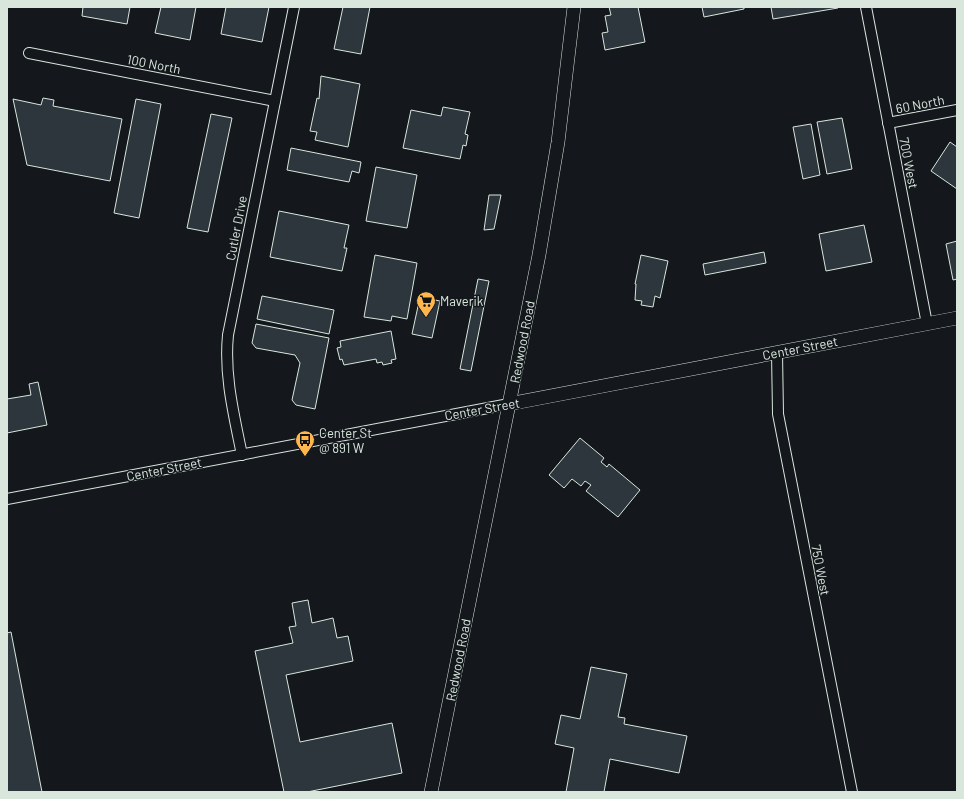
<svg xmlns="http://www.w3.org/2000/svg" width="964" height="799" viewBox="0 0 964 799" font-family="Barlow,sans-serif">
<rect width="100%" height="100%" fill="#14181c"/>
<g fill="#2c363c" stroke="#d8e6dc">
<path d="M 83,7 L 130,7 L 127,24 L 82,16 Z"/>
<path d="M 161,7 L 196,7 L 190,40 L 155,33 Z"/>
<path d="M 226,7 L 269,7 L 262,42 L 221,34 Z"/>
<path d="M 343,7 L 370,7 L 361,54 L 334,49 Z"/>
<path d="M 609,7 L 638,7 L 645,42 L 605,50 L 602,33 L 608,32 L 605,16 L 611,15 Z"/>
<path d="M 702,7 L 744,7 L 744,9 L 704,17 Z"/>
<path d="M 771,7 L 838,7 L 838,8 L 773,19 Z"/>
<path d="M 321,76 L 360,84 L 348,147 L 315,140 L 317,132 L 310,131 L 317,98 L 319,99 Z"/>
<path d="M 43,98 L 54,100 L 53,106 L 122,119 L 110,181 L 27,165 L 13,99 L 41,105 Z"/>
<path d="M 136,99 L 161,104 L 139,218 L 114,213 Z"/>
<path d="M 443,107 L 470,112 L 465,134 L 468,135 L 466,146 L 463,145 L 460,159 L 403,148 L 411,110 L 441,116 Z"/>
<path d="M 211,114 L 232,118 L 208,232 L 187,228 Z"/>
<path d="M 842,118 L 852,169 L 827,174 L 817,122 Z"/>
<path d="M 811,124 L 820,175 L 803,179 L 793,127 Z"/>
<path d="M 950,142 L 957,147 L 957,189 L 931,171 Z"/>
<path d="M 291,148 L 361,162 L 359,173 L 352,171 L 349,182 L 287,170 Z"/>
<path d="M 376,167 L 417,175 L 407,228 L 366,221 Z"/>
<path d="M 489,195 L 501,195 L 494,229 L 484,230 Z"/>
<path d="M 279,211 L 349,225 L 344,248 L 347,248 L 342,271 L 270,257 Z"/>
<path d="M 864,225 L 872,262 L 826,271 L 819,234 Z"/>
<path d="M 957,241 L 957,279 L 953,280 L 946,244 Z"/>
<path d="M 764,252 L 766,263 L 705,275 L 703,264 Z"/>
<path d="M 375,255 L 417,263 L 407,319 L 392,316 L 391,321 L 364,317 Z"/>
<path d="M 641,255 L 668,261 L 660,298 L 655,296 L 653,307 L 641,305 L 642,301 L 635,300 L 636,284 L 635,284 Z"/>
<path d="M 478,279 L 489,281 L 471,371 L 460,369 Z"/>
<path d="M 262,296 L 334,310 L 329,334 L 257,319 Z"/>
<path d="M 420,297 L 440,301 L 432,338 L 412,334 Z"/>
<path d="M 256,324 L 329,338 L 315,409 L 296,405 L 292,400 L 300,363 L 295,355 L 256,348 L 252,343 Z"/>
<path d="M 391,331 L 396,359 L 391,360 L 392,363 L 383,365 L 382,362 L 377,363 L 376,359 L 344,365 L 342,359 L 340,360 L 337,348 L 341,347 L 340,341 Z"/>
<path d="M 38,382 L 47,425 L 7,433 L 7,399 L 31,395 L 29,384 Z"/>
<path d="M 580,438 L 604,458 L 601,462 L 607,467 L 609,464 L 640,490 L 618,517 L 586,491 L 591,485 L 585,481 L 581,486 L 572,479 L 564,488 L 549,475 Z"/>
<path d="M 308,600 L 312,623 L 333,618 L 337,638 L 348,636 L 353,661 L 286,675 L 300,742 L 392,723 L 402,773 L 307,792 L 284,792 L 255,651 L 293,643 L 289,627 L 296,626 L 292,603 Z"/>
<path d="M 11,632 L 42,792 L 7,792 L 7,633 Z"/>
<path d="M 591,667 L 627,674 L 618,717 L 625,718 L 624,724 L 687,736 L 679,773 L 610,759 L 604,792 L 566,792 L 574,748 L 555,744 L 561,715 L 580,719 Z"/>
</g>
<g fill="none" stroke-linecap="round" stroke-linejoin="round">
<defs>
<g id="minor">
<path d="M 866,7 L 927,324"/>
<path d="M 29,53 L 275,101"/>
<path d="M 888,123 L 957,110"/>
<path d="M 777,353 L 778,414 L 852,792"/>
<path d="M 242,455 C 234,415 224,376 228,335 L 294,7"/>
<path d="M 7,499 L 509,404"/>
</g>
<g id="major">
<path d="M 509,404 L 957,318"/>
<path d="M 431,792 L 539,255 L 558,142 L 574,7"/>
</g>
</defs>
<use href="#minor" stroke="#d8e6dc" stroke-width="12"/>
<use href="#major" stroke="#d8e6dc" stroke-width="14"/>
<use href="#minor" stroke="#14181c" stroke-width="10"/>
<use href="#major" stroke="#14181c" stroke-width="13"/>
</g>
<defs>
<symbol id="supermarket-pin" viewBox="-11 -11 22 30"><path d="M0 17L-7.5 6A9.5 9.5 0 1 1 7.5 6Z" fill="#ffb74d" stroke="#14181c"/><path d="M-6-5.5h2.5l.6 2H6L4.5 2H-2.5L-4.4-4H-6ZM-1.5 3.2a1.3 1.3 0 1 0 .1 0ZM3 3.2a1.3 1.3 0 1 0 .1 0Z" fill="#111"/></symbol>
<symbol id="bus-pin" viewBox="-11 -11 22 30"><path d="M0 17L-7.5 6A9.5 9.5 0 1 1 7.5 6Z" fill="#ffb74d" stroke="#14181c"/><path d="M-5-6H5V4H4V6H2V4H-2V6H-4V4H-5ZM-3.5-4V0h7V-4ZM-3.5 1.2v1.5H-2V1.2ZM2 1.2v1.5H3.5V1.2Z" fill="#111"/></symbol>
</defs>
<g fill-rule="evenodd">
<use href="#supermarket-pin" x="415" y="290" width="22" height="30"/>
<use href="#bus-pin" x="294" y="429" width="22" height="30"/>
</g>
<g text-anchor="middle" stroke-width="3" stroke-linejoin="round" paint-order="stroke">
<g font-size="13" fill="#d8e6dc" stroke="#14181c">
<text transform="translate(154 64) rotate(11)" y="5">100 North</text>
<text transform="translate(920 104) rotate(-11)" y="5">60 North</text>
<text transform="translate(909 163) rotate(79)" y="5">700 West</text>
<text transform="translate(236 228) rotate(-79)" y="5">Cutler Drive</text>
<text transform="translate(522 342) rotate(-79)" y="5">Redwood Road</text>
<text transform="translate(800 348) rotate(-11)" y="5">Center Street</text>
<text transform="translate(482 409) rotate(-10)" y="5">Center Street</text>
<text transform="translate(164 469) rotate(-11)" y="5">Center Street</text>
<text transform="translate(821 570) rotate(79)" y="5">750 West</text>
<text transform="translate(458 660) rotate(-79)" y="5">Redwood Road</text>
</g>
<g font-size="13" fill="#d8e6dc" stroke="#14181c" text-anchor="start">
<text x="440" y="306">Maverik</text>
<text x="319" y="438">Center St<tspan x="319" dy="15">@ 891 W</tspan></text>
</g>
</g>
<rect width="964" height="799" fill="none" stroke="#d8e6dc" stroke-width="16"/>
</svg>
